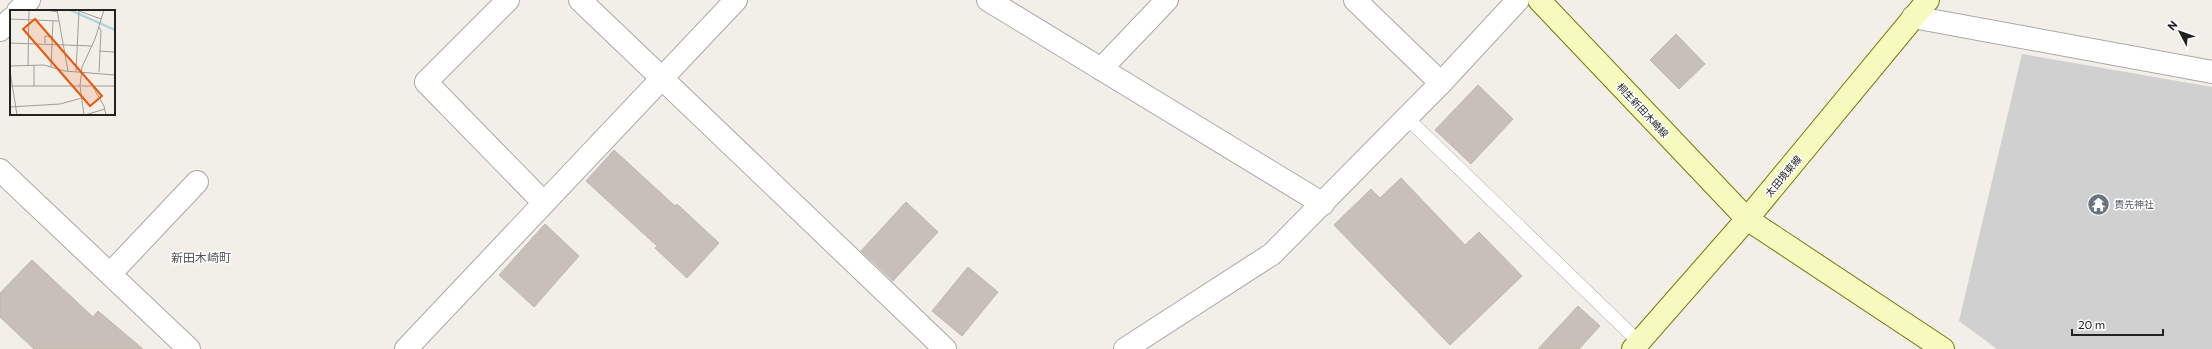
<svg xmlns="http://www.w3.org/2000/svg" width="2212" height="349" viewBox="0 0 2212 349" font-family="Commissioner,'Noto Sans JP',sans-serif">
<rect width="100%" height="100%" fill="#f2efe9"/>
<path fill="#d0d0d0" d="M 2022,54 L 2212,87 L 2212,349 L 1997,349 L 1959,321 Z"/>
<g fill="#c7bfb8" stroke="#c4b6ab">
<path d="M 1676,34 L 1705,64 L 1679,89 L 1650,60 Z"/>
<path d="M 1478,85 L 1513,119 L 1471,164 L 1435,130 Z"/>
<path d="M 614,150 L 675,206 L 677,204 L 719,243 L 687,278 L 655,248 L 657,246 L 586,181 Z"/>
<path d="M 1401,178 L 1465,245 L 1479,232 L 1522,276 L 1450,345 L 1334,225 L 1371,189 L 1380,198 Z"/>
<path d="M 906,202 L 938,232 L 893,281 L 861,251 Z"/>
<path d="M 545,224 L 579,256 L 534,307 L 499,275 Z"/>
<path d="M 32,260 L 93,317 L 98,311 L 143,349 L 34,349 L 0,317 L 0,293 Z"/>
<path d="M 968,267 L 998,292 L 962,336 L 932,311 Z"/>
<path d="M 1578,306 L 1600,326 L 1579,349 L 1538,349 Z"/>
</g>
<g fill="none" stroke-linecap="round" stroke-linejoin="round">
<defs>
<path id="lane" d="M 1407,118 L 1639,342"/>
<g id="street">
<path d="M 508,0 L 426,82 L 544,203"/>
<path d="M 580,0 L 945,349"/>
<path d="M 988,0 L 1323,204"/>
<path d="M 1355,0 L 1441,83"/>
<path d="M 18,11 L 29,0"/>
<path d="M 1913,17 L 2212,72"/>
<path d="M 0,30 L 11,19"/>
<path d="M 1101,69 L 1167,0"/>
<path d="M 0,170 L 189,349"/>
<path d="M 111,273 L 197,182"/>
<path d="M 406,349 L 736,0"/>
<path d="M 1125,349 L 1272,254 L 1441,83 L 1518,0"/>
</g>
<g id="secondary">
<path d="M 1539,0 L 1747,219 L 1943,349"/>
<path d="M 1633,349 L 1747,219 L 1928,0"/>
</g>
</defs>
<use href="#lane" stroke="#a9a9a9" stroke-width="14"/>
<use href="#street" stroke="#a9a9a9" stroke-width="24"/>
<use href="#secondary" stroke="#707d05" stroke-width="24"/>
<use href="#lane" stroke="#fff" stroke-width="13"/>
<use href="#street" stroke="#fff" stroke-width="22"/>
<use href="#secondary" stroke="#f7fabf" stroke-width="22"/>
</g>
<defs>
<symbol id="temple-disc" viewBox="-11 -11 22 22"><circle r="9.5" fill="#6b7280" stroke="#fff"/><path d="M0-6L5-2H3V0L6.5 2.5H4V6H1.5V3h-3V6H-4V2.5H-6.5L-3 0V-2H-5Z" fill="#fff"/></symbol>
</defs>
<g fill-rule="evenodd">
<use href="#temple-disc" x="2086" y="192" width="25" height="25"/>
</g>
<g text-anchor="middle" stroke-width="3" stroke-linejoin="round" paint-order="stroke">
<g font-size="10" fill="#222" stroke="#fff">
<text transform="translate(1643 110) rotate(47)" y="4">桐生新田木崎線</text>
<text transform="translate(1783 176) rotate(-50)" y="4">太田境東線</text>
</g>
<g font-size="10" fill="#5b616d" stroke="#fff" text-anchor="start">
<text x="2114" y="208">貴先神社</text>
</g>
<g font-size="12" fill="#555" stroke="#fff">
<text x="201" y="262">新田木崎町</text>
</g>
</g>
<g transform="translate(10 10)">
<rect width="105" height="105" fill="#f2efe9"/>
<path fill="none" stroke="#aad3df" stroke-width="2" d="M 60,0 L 105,20"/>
<path fill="none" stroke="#9f9d99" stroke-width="1" d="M 36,0 L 48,2M 47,0 L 58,61M 0,9 L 49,11M 89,17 L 91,21 L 89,62M 0,33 L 82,36M 35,33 L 35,26 L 43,27M 89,41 L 105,42M 18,55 L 19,0M 24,55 L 24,76M 0,56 L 34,55 L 55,61 L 105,65M 41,57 L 43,11M 0,61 L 7,105M 66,61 L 69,1 L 91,9M 0,76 L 105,76M 70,76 L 74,105M 70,76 L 72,57 L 85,29 L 94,0M 83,77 L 94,96 L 96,105M 0,97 L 50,94 L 72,88M 75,105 L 95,99"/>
<path fill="#e8590c" fill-opacity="0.15" stroke="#e8590c" stroke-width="2" d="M 25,9 L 92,86 L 80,96 L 13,19 Z"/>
<rect width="105" height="105" fill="none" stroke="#222" stroke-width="2"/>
</g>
<g transform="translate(2180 32) rotate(311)" stroke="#ffffff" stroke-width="3" paint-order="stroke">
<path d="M0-3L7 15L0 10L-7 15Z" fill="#222222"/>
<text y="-6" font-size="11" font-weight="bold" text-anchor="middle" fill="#222222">N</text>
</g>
<path d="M2072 329v6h91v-6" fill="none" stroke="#222222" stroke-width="2"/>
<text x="2078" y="329" font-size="12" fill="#222222" stroke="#ffffff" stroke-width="3" paint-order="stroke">20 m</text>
</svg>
